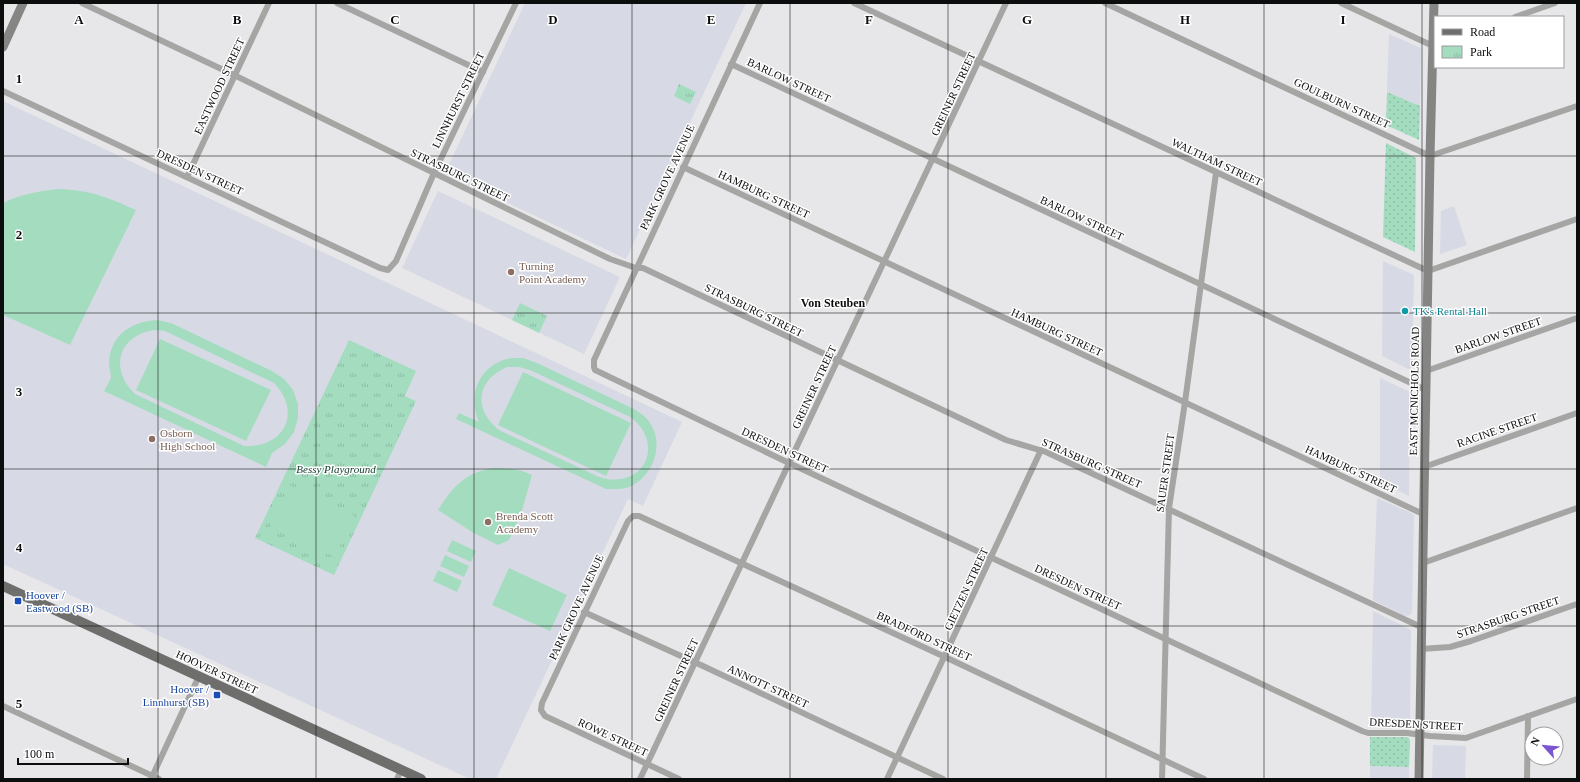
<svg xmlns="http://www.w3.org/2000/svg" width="1580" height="782" viewBox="0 0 1580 782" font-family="'Times New Roman',serif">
<defs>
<pattern id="grass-dots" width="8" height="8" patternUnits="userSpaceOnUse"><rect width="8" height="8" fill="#a4dcc0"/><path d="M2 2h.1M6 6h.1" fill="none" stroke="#8cbca4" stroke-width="1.8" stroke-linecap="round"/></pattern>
<pattern id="park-tufts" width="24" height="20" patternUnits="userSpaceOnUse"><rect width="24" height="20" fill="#a4dcc0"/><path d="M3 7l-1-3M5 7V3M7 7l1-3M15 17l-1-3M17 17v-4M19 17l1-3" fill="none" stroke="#8cbca4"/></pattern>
</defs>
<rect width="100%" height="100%" fill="#e7e7ea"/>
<g fill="#d7dae4" fill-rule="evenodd">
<path d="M 525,3 L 746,3 L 626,259 L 445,173 Z"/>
<path d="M 1389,34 L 1421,48 L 1420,106 L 1387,92 Z"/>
<path d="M 3,101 L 682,422 L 643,506 L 628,499 L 496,779 L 470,779 L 3,564 ZM 416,371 L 405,396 L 416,401 L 255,538 Z"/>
<path d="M 438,191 L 620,277 L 584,354 L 402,268 Z"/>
<path d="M 1454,206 L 1467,245 L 1440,254 L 1441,211 Z"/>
<path d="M 1383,261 L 1414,275 L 1412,371 L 1382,356 Z"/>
<path d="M 1380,378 L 1410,392 L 1409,496 L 1380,482 Z"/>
<path d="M 1377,498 L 1411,513 L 1414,516 L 1412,612 L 1410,615 L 1405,616 L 1373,600 Z"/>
<path d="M 1373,611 L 1411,630 L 1410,723 L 1406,727 L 1371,727 Z"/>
<path d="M 1433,745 L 1466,746 L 1465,779 L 1432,779 Z"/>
<path d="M 1370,766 L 1409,767 L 1409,779 L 1370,779 Z"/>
</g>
<g fill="url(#grass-dots)">
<path d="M 1387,92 L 1420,106 L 1419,140 L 1386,125 Z"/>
<path d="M 1386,143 L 1416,158 L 1415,252 L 1383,237 Z"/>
<path d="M 1370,737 L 1408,737 L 1410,740 L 1409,767 L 1370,766 Z"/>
</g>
<g fill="url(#park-tufts)">
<path d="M 679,84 L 696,92 L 690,104 L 674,96 Z"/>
<path d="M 520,303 L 547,316 L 539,333 L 512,320 Z"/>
<path d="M 349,340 L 416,371 L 405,396 L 416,401 L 334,575 L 255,538 Z"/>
</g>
<g fill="#a4dcc0" fill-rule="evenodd">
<path d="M 59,189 C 90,190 107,197 136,210 L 70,345 L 3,315 L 3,203 C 21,194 39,191 59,189 Z"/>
<path d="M 157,320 L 171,323 L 272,371 L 284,379 L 293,390 L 298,404 L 298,418 L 294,432 L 285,444 L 272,453 L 266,467 L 104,391 C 106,387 110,381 111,377 C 111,373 109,368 109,364 C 110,335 130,322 157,320 ZM 154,330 L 165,331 L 274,383 C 302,412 285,448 244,446 L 135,394 C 109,369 118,336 154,330 Z"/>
<path d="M 160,339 L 271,390 L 246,441 L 136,390 Z"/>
<path d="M 523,358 L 537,363 L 634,409 C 637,411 641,413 644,416 C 666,436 657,472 633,485 C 625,490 615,489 606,489 L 456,419 L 459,413 L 479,422 C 467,396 479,366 507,359 C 512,358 518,358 523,358 ZM 507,367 L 519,367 L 530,370 L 630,417 C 667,444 643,491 599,477 L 499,430 C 473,410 476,380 507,367 Z"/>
<path d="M 523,372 L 631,423 L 606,476 L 498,425 Z"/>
<path d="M 493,468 C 508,468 519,469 532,475 L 521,514 L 509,540 L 498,545 L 472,532 L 438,510 C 453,486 465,473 493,468 Z"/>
<path d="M 289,485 L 354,515 L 335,557 L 270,526 Z"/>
<path d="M 452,540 L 476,551 L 471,562 L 447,551 Z"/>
<path d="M 445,555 L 469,566 L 464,577 L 440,566 Z"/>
<path d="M 509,568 L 567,595 L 550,631 L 492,605 Z"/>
<path d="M 438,570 L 462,581 L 457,592 L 433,581 Z"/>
</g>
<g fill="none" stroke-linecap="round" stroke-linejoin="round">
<g stroke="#a5a5a4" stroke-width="6">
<path d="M 82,3 L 234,75 L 610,259 L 636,268 L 643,268 L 1006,440 L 1046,452 L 1421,627"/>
<path d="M 337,3 L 483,72"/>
<path d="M 760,3 L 594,360 L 594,367 L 595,370 L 789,463 L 1362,731 L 1368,733 L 1407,733 L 1430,736 L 1466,738 L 1577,699"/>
<path d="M 854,3 L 1428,271 L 1577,219"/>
<path d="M 1105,3 L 1430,156 L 1577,106"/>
<path d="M 1341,3 L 1433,46 L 1435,45"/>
<path d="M 1515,17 L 1555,3"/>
<path d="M 731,64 L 1426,390"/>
<path d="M 3,91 L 380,268 L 388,270 L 396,261 L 434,173 L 516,3"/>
<path d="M 683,167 L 1423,514"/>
<path d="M 187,177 L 269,3"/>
<path d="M 1426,371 L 1577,318"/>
<path d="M 1424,467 L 1577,413"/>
<path d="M 1423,563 L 1577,508"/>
<path d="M 584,612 L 703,666 L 943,779"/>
<path d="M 1421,649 L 1450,647 L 1471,641 L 1577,604"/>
<path d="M 3,706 L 159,779"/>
<path d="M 151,779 L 199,676"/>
<path d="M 397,779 L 401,770"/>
<path d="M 640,779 L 1006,3"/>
<path d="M 679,779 L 545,716 L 541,710 L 542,703 L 628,521 L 633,516 L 639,516 L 945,657 L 1204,779"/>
<path d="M 887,779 L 1041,450"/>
<path d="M 1162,779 L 1169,508 L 1185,402 L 1216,173"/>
<path d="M 1527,779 L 1528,716"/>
</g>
<g stroke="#858583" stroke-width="9">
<path d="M 3,47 L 23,3"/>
<path d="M 1419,779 L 1430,156 L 1434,3"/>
</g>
<path stroke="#6e6e6c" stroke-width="10" d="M 3,586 L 421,779"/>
</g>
<path fill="none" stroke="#0c0d0d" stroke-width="1" stroke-opacity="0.55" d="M 158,3 L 158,779M 316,3 L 316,779M 474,3 L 474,779M 632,3 L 632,779M 790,3 L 790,779M 948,3 L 948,779M 1106,3 L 1106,779M 1264,3 L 1264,779M 1422,3 L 1422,779M 3,156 L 1577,156M 3,313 L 1577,313M 3,469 L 1577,469M 3,626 L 1577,626"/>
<g fill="#8d6e63" stroke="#fff" stroke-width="1.5">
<circle cx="511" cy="272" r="4"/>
<circle cx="152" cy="439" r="4"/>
<circle cx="488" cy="522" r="4"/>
</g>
<circle fill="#0f9aa8" stroke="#fff" stroke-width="1.5" cx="1405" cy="311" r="4"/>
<g fill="#1a4fb4" stroke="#fff" stroke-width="1.5">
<rect x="14" y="597" width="8" height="8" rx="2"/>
<rect x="213" y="691" width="8" height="8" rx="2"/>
</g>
<g text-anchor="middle" stroke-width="3" stroke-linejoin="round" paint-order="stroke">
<g font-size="11" fill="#0c0d0d" stroke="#fff">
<text transform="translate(789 80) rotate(25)" y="4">BARLOW STREET</text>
<text transform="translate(219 86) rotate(-65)" y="4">EASTWOOD STREET</text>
<text transform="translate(953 94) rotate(-65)" y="4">GREINER STREET</text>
<text transform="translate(458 100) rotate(-64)" y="4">LINNHURST STREET</text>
<text transform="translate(1342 103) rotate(25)" y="4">GOULBURN STREET</text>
<text transform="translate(1217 162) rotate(25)" y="4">WALTHAM STREET</text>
<text transform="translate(200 172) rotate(25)" y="4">DRESDEN STREET</text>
<text transform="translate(460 175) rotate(26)" y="4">STRASBURG STREET</text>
<text transform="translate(667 177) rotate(-65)" y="4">PARK GROVE AVENUE</text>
<text transform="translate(764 194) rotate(25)" y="4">HAMBURG STREET</text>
<text transform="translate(1082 218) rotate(25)" y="4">BARLOW STREET</text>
<text transform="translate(754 310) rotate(26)" y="4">STRASBURG STREET</text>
<text transform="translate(1057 332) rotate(25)" y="4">HAMBURG STREET</text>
<text transform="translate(1498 335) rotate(-19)" y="4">BARLOW STREET</text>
<text transform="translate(814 387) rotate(-65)" y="4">GREINER STREET</text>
<text transform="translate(1414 391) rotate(-89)" y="4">EAST MCNICHOLS ROAD</text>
<text transform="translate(1497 430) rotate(-19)" y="4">RACINE STREET</text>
<text transform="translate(785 450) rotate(25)" y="4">DRESDEN STREET</text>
<text transform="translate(1092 463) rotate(24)" y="4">STRASBURG STREET</text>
<text transform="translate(1351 469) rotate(25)" y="4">HAMBURG STREET</text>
<text transform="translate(1165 473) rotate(-82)" y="4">SAUER STREET</text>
<text transform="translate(1078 587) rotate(25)" y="4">DRESDEN STREET</text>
<text transform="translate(966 589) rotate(-65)" y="4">GIETZEN STREET</text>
<text transform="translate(576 607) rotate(-65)" y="4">PARK GROVE AVENUE</text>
<text transform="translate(1508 617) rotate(-19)" y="4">STRASBURG STREET</text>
<text transform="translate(924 636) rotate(25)" y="4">BRADFORD STREET</text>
<text transform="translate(217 672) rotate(25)" y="4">HOOVER STREET</text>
<text transform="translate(676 680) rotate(-65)" y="4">GREINER STREET</text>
<text transform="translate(768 686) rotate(25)" y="4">ANNOTT STREET</text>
<text transform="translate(1416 724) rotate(3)" y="4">DRESDEN STREET</text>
<text transform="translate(613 737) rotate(25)" y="4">ROWE STREET</text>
</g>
<g font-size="11" fill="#785e54" stroke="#fff" text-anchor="start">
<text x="519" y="270">Turning<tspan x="519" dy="13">Point Academy</tspan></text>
<text x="160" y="437">Osborn<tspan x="160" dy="13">High School</tspan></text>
<text x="496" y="520">Brenda Scott<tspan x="496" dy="13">Academy</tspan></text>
</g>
<g font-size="11" fill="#0d838f" stroke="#fff" text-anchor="start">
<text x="1413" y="315">TK's Rental Hall</text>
</g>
<g font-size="11" font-style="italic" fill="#16412f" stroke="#fff">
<text x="336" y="473">Bessy Playground</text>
</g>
<g font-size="11" fill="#164399" stroke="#fff" text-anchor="start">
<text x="26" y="599">Hoover /<tspan x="26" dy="13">Eastwood (SB)</tspan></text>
<text x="209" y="693" text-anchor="end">Hoover /<tspan x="209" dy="13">Linnhurst (SB)</tspan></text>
</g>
<g font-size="12" font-weight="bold" fill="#0c0d0d" stroke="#fff">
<text x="833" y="307">Von Steuben</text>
</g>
</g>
<g font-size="13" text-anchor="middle" font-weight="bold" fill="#0c0d0d" stroke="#fff" stroke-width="3" stroke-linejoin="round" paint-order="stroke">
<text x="79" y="24">A</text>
<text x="237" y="24">B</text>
<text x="395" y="24">C</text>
<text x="553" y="24">D</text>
<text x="711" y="24">E</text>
<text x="869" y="24">F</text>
<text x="1027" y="24">G</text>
<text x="1185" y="24">H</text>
<text x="1343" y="24">I</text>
<text x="19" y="83">1</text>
<text x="19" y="239">2</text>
<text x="19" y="396">3</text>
<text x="19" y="552">4</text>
<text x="19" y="708">5</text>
</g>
<rect width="1580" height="782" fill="none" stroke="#0c0d0d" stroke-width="8"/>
<rect x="1434" y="16" width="130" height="52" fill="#ffffff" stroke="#9e9e9e"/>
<rect x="1442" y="29" width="20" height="6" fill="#6e6e6c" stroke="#9e9e9e"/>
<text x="1470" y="36" font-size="12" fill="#0c0d0d">Road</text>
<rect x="1442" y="46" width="20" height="12" fill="url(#park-tufts)" stroke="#9e9e9e"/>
<text x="1470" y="56" font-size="12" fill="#0c0d0d">Park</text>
<g transform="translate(1544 746) rotate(297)"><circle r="19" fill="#ffffff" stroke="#9e9e9e"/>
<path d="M0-3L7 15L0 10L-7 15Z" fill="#7a56d0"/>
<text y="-6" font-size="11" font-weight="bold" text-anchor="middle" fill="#0c0d0d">N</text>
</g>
<path d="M18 758v6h110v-6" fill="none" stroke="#0c0d0d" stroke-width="2"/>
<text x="24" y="758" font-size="12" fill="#0c0d0d" stroke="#ffffff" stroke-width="3" paint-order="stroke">100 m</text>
</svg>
